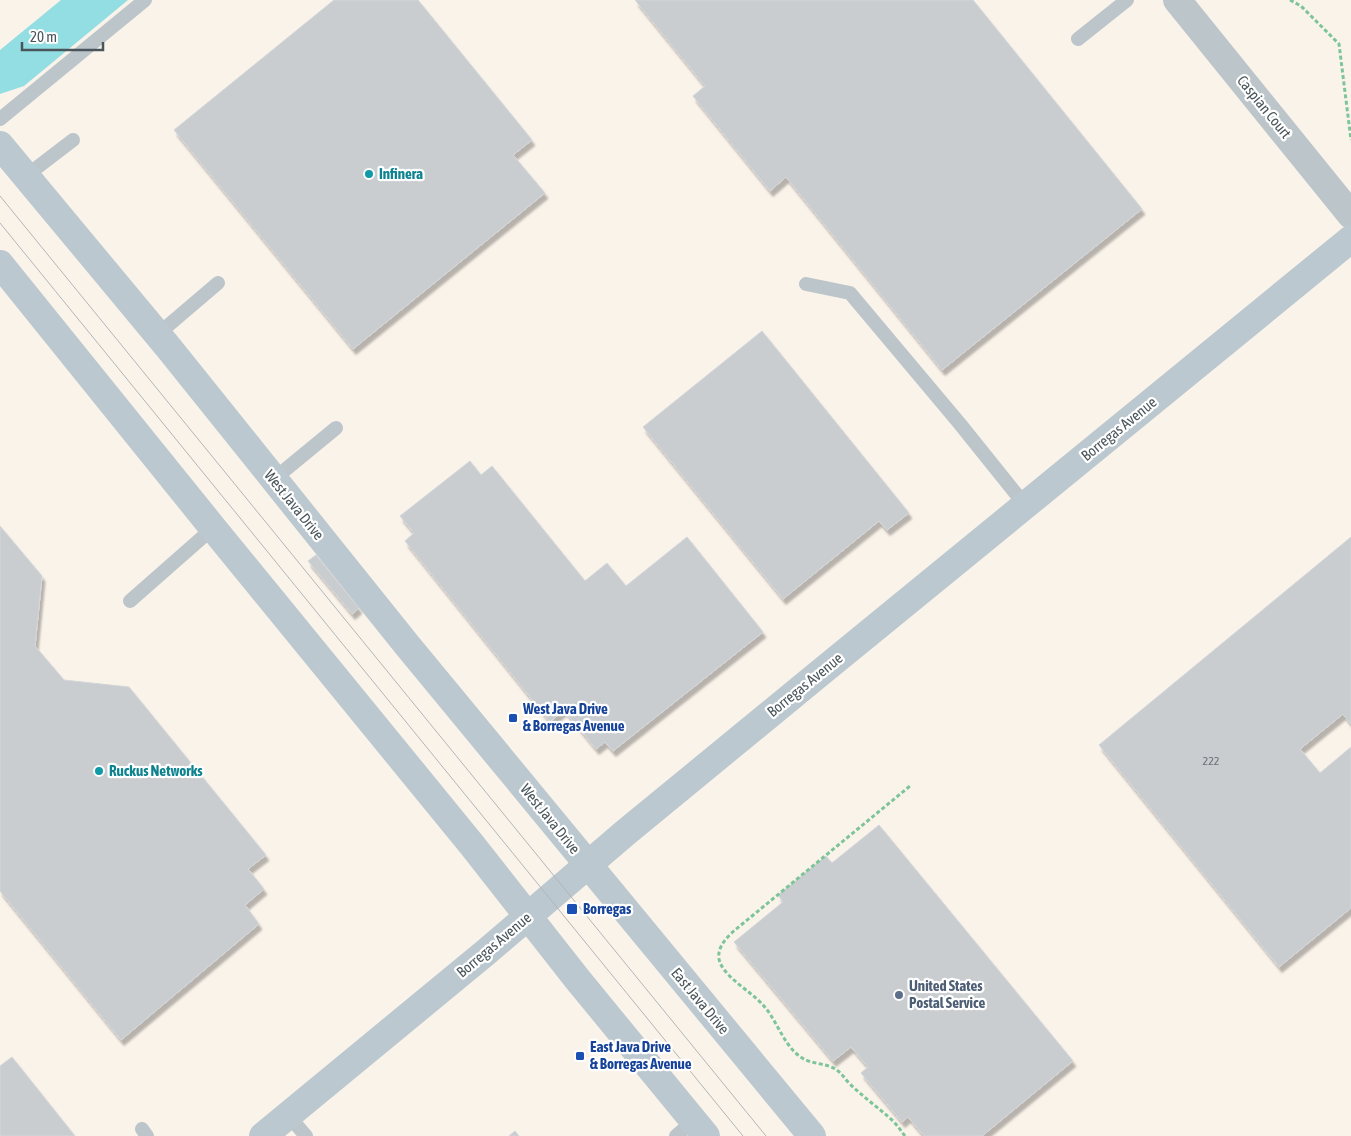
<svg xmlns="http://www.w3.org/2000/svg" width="1351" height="1136" viewBox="0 0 1351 1136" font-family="'Asap Condensed',sans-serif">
<defs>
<filter id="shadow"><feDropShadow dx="3" dy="5.5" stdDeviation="1" flood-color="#0004"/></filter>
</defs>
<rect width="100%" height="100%" fill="#f1efef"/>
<rect fill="#faf3ea" x="0" y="0" width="1351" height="1136"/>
<path fill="#93dee3" d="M 61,0 L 128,0 L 24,86 L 0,94 L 0,50 Z"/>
<g fill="#c9cdd0" stroke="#d3d6da" filter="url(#shadow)">
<path d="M 334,0 L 418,0 L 532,140 L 513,155 L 545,193 L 353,349 L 174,130 Z"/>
<path d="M 635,0 L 973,0 L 1142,209 L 942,370 L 786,177 L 770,191 L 693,96 L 705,86 Z"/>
<path d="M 762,331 L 909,513 L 887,530 L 879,521 L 783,599 L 643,427 Z"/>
<path d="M 470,461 L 481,475 L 492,466 L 585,581 L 607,563 L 626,586 L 687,537 L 763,632 L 613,751 L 605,742 L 596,749 L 564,710 L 550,722 L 405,541 L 414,533 L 400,516 Z"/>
<path d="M 0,526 L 42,576 L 35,646 L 64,680 L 129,687 L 266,855 L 248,869 L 264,889 L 245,905 L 259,924 L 121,1040 L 0,891 Z"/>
<path d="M 1351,537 L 1351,724 L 1343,714 L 1300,749 L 1320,773 L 1351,747 L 1351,908 L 1279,967 L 1099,745 Z"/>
<path d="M 316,555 L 359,608 L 352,614 L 308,561 Z"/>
<path d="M 879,825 L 1073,1061 L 982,1136 L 924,1136 L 908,1117 L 902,1122 L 861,1073 L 868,1067 L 851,1047 L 833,1061 L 734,942 L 783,902 L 778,895 L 826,856 L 832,863 Z"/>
<path d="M 12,1057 L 75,1136 L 0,1136 L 0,1066 Z"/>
<path d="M 515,1131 L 519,1136 L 509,1136 Z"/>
</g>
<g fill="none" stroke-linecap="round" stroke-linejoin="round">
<g stroke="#7dc598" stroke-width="3" stroke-dasharray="4 2.5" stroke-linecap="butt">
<path d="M 1290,0 L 1301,6 L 1339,44 L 1351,140"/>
<path d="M 905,1136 C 901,1131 898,1126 893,1121 C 879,1108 863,1097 850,1084 C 845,1079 842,1074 837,1070 C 825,1062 809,1065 798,1055 C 782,1042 777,1020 763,1005 C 752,992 722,976 719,959 C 717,947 727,937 735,930 L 910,786"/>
</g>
<g stroke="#bcc5ca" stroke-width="14">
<path d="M 1078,39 L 1127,0"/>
<path d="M 0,119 L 145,0"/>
<path d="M 26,176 L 73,140"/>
<path d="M 806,284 L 850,293 L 960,424 L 1025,505"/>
<path d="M 157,335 L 218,283"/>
<path d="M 274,479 L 336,428"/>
<path d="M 130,601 L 213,528"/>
<path d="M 288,1115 L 306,1136"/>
<path d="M 142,1129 L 147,1136"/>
<path d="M 676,1136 L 693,1121"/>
</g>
<path stroke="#bcc5ca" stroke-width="28" d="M 1177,0 L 1351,215"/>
<g stroke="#bcc8cf" stroke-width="28">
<path d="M 0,145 L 168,347 L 407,645 L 812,1136"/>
<path d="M 0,264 L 213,528 L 472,845 L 578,980 L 706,1136"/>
<path d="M 263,1136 L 485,953 L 625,833 L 815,677 L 1351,239"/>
</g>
<g stroke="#b2b5b9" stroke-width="1">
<path d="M 0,196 L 766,1136"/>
<path d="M 0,223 L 743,1136"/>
</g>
</g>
<g fill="#0f9aa8" stroke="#fff" stroke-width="2">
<circle cx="369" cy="174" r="5"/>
<circle cx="99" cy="771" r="5"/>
</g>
<g fill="#1a4fb4" stroke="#fff" stroke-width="2">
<rect x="508" y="713" width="10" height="10" rx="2.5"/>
<rect x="566" y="903" width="12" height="12" rx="2.5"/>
<rect x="575" y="1051" width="10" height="10" rx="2.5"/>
</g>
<circle fill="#5c6f8a" stroke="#fff" stroke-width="2" cx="899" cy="995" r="5"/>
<g text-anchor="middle" stroke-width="4.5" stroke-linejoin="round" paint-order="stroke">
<g font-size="12" fill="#697378">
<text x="1211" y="765">222</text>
</g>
<g font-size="15" fill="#49555a" stroke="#fff">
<text transform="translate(1264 107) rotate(51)" y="5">Caspian Court</text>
<text transform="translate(1119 429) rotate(-39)" y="5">Borregas Avenue</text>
<text transform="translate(294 505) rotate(51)" y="5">West Java Drive</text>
<text transform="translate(805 685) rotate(-39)" y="5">Borregas Avenue</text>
<text transform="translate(550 819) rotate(51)" y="5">West Java Drive</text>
<text transform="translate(494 945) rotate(-40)" y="5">Borregas Avenue</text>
<text transform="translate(700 1001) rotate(50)" y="5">East Java Drive</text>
</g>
<g font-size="15" font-weight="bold" fill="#0d838f" stroke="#fff" text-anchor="start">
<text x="379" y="179">Infinera</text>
<text x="109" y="776">Ruckus Networks</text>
</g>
<g font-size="15" font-weight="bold" fill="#164399" stroke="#fff" text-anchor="start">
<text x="523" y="714">West Java Drive<tspan x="523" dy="17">&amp; Borregas Avenue</tspan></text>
<text x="583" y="914">Borregas</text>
<text x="590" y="1052">East Java Drive<tspan x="590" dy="17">&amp; Borregas Avenue</tspan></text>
</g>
<g font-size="15" font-weight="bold" fill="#4e5e75" stroke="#fff" text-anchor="start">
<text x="909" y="991">United States<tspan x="909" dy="17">Postal Service</tspan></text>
</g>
</g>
<path d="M22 42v8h81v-8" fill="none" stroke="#49555a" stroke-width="2.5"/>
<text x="30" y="42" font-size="15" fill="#49555a" stroke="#ffffff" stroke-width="4" paint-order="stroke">20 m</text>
</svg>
